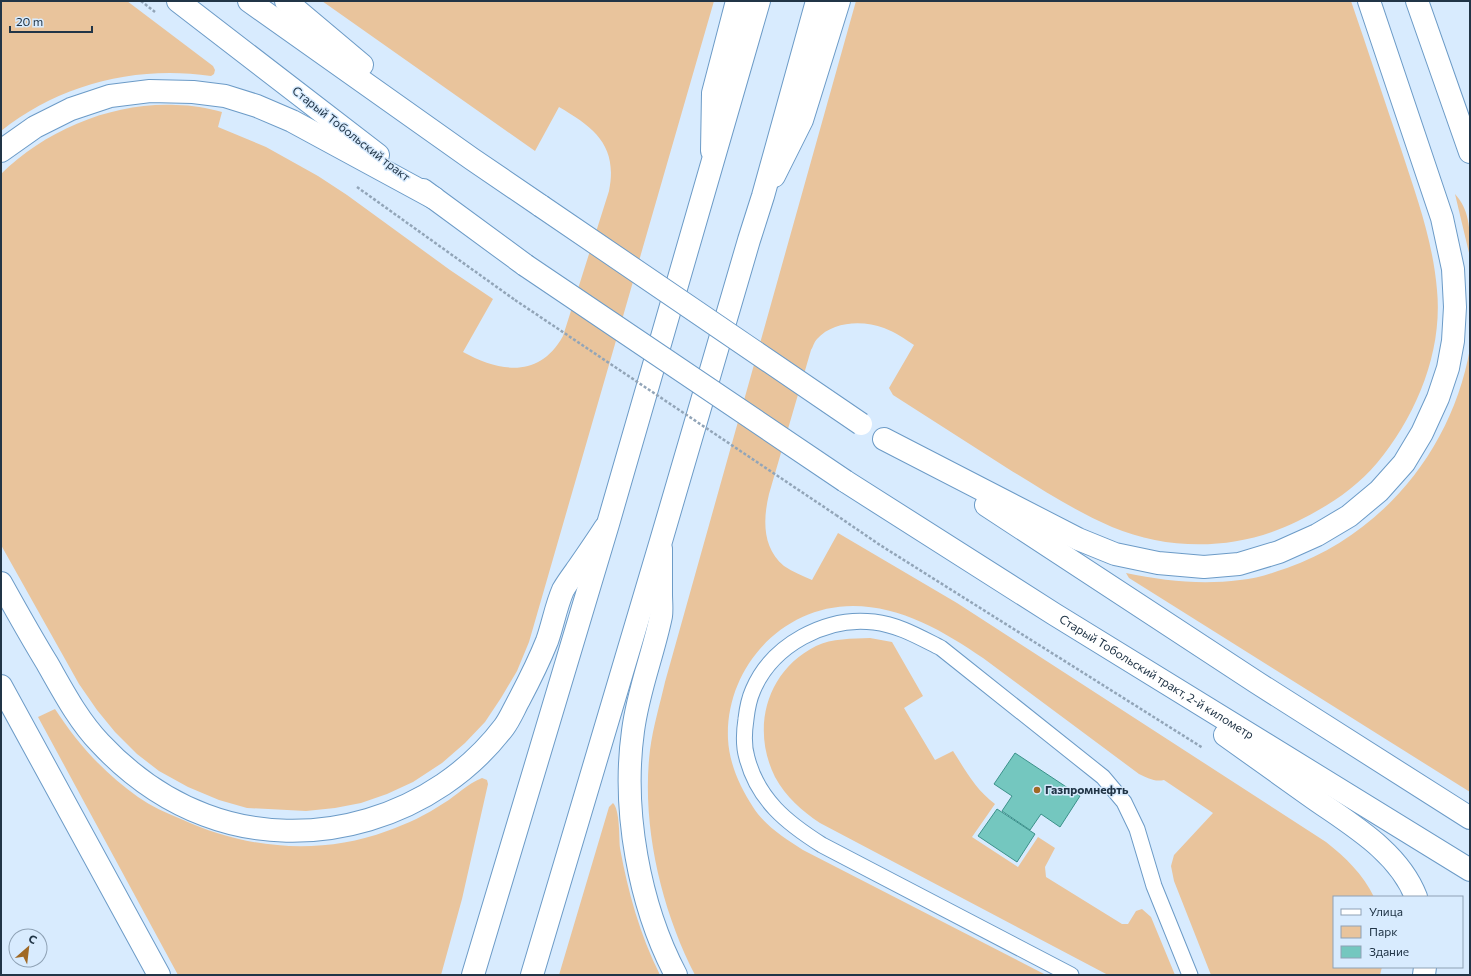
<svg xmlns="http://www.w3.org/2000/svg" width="1471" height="976" viewBox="0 0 1471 976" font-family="Commissioner,sans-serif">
<rect width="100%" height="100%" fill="#d8ebfe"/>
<g fill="#e9c49c">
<path d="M 1,1 L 127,1 L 213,66 L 215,70 L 214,74 L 211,76 C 136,65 60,84 1,131 Z"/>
<path d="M 322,1 L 714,1 L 529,642 L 517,671 L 501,698 L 485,722 L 465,743 L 442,763 L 413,782 L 387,794 L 361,803 L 335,808 L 306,811 L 247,808 L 219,800 L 188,787 L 159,771 L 137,754 L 115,732 L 97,710 L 79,684 L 1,545 L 1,174 C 46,130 112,102 176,105 C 192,105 207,108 222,112 L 218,127 L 266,147 L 318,176 L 347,195 L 450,270 L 493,299 L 463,352 C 500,372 539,379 563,336 L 609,191 C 618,146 595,128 559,107 L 535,151 Z"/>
<path d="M 856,1 L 1351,1 C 1368,50 1384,100 1401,149 C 1416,195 1433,241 1437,290 C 1443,352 1416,416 1377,463 C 1355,489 1328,506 1298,521 C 1240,550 1172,552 1112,527 C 1075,511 1041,489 1007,468 C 969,444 931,419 893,395 L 889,388 L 914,345 C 905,339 895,332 884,328 C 863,320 833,321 817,339 C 814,342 813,347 811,350 L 769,494 C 763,519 762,548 784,566 C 793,572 803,576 812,580 L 838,533 L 957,603 L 1326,842 C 1346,858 1363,874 1374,897 L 1334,897 L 1334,967 L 1382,967 L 1380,975 L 1211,975 L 1174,881 L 1171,866 L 1174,855 L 1213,813 L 1164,780 C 1154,782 1148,778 1139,774 L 983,658 C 945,632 901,606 853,606 C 781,606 725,669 728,739 C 729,763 740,787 753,807 C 765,826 785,838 803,850 L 1046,975 L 695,975 C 661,909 641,824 650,750 C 653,727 660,704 665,682 Z"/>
<path d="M 1455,194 C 1471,211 1470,234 1470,257 Z"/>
<path d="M 1470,348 L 1470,792 L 1129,578 L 1126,573 C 1164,581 1202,585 1240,580 C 1256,579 1272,573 1287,568 C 1383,534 1453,448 1470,348 Z"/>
<path d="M 870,638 L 892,642 L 923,696 L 904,708 L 935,760 L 953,751 C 966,771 976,790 995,804 L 972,837 L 1018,867 L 1038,837 L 1055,848 L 1045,867 L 1046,877 L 1122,924 L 1128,924 L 1136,911 L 1142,909 L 1151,917 L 1175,975 L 1108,975 L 820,823 C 802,811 786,797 775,777 C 751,729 766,671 816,646 C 832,638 852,639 870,638 Z"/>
<path d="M 55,709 C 77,743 104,773 138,797 C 151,806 166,813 181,819 C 246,849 319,856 387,831 C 407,824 426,815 444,803 C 457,795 467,784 482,778 L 487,780 L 488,784 L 462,899 L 441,975 L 178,975 L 38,717 Z"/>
<path d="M 613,803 C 620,810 619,837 620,848 C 628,892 640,935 660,975 L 559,975 L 609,807 Z"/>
</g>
<g fill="#74c7bf" stroke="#3b918a">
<path d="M 1015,753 L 1080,796 L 1060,827 L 1041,814 L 1030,830 L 1002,811 L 1012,796 L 994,784 Z"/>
<path d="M 997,809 L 1035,834 L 1017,862 L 978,836 Z"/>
</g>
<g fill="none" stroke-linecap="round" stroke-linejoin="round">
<defs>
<path id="lane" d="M 1071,975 L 822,845 C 787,823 758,800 747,758 C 743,745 744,732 746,719 C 747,710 749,699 753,690 C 772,645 826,616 874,622 C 899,625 919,637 941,648 L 1103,777 L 1124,802 L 1137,829 L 1154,886 L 1190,975"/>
<g id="secondary">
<path d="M 178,1 L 378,155"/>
<path d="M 249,1 L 472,159 L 541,206"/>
<path d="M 286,1 L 362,65"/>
<path d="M 1417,1 L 1470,152"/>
<path d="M 1,151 L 35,127 L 71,109 L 110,96 L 150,91 L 193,92 L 225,96 L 257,106 L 292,121 L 434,198"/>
<path d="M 712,151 L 713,93 L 737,1"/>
<path d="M 774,176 L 802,120 L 839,1"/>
<path d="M 423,190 L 525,265"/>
<path d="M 884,439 L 1078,539 L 1115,554 L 1158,563 L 1204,567 L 1239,564 L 1279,552 L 1317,535 L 1349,516 L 1379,491 L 1404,463 L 1422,433 L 1438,398 L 1448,368 L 1453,341 L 1455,307 L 1453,269 L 1442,218 L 1369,1"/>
<path id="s1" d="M 845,481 L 1054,614 L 1470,870"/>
<path d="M 986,505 L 1256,682 L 1470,818"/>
<path d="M 661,549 C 661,564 661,579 661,595 C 661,601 662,609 661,616 C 653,655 638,691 633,731 C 622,810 639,905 676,975"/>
<path d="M 1,583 C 16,610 31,637 47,663 C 63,691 78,720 100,743 C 129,774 165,800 205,815 C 310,855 436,817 504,727 C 510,719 514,709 519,700 C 529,681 539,661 547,641 C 553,624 556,606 563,590 C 567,583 573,575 578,568 C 587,555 596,542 605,528"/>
<path d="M 1,686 L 159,975"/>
<path d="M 1225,735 C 1253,755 1281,775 1309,795 C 1348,823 1398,850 1416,897"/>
<path d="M 1424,975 L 1425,967"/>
</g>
<g id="highway">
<path d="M 473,975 L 608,524 L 759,1"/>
<path d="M 532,975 L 661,541 L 749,240 L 763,196 L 817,1"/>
</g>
</defs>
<use href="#lane" stroke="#6c9bc7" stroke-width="17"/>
<use href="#secondary" stroke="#6c9bc7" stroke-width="24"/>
<use href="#highway" stroke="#6c9bc7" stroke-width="24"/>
<g stroke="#92a5b8" stroke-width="2.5" stroke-dasharray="3 2" stroke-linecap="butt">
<path d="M 141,1 L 155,12"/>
<path d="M 357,187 L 515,300"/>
<path d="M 836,515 L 880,545 L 1203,748"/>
</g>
<use href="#lane" stroke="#fff" stroke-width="15"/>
<use href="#secondary" stroke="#fff" stroke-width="22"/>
<use href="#highway" stroke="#fff" stroke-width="22"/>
<defs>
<g id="secondary-bridge">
<path d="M 541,206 L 861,424"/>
<path d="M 525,265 L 845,481"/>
</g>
</defs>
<use href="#secondary-bridge" stroke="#6c9bc7" stroke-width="24" stroke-linecap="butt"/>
<path stroke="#92a5b8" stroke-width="2.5" stroke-dasharray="3 2" stroke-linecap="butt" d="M 515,300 L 836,515"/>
<use href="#secondary-bridge" stroke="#fff" stroke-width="22"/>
</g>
<circle fill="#a06925" stroke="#d8ebfe" stroke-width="1.5" cx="1037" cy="790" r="4"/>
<g text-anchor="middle" stroke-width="3" stroke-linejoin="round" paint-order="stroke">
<g font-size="12" fill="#213547" stroke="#d8ebfe">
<text transform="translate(351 134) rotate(38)" y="4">Старый Тобольский тракт</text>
<text dy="4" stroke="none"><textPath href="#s1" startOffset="368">Старый Тобольский тракт, 2-й километр</textPath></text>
</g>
<g font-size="12" font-weight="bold" fill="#213547" stroke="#d8ebfe" text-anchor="start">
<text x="1045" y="794">Газпромнефть</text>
</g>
</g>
<rect width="1471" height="976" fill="none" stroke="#213547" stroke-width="4"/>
<rect x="1333" y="896" width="130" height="72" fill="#d8ebfe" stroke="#8fa2b5"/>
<rect x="1341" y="909" width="20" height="6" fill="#ffffff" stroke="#8fa2b5"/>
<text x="1369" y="916" font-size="12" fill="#213547">Улица</text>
<rect x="1341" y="926" width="20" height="12" fill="#e9c49c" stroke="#8fa2b5"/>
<text x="1369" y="936" font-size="12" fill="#213547">Парк</text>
<rect x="1341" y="946" width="20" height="12" fill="#74c7bf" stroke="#8fa2b5"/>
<text x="1369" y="956" font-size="12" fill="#213547">Здание</text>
<g transform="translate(28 948) rotate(28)"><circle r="19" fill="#d8ebfe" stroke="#8fa2b5"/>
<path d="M0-3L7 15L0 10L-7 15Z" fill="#a06925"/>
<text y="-6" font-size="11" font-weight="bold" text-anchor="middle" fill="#213547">С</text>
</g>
<path d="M10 26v6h82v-6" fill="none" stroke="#213547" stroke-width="2"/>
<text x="16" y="26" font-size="12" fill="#213547" stroke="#d8ebfe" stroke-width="3" paint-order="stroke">20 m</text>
</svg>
